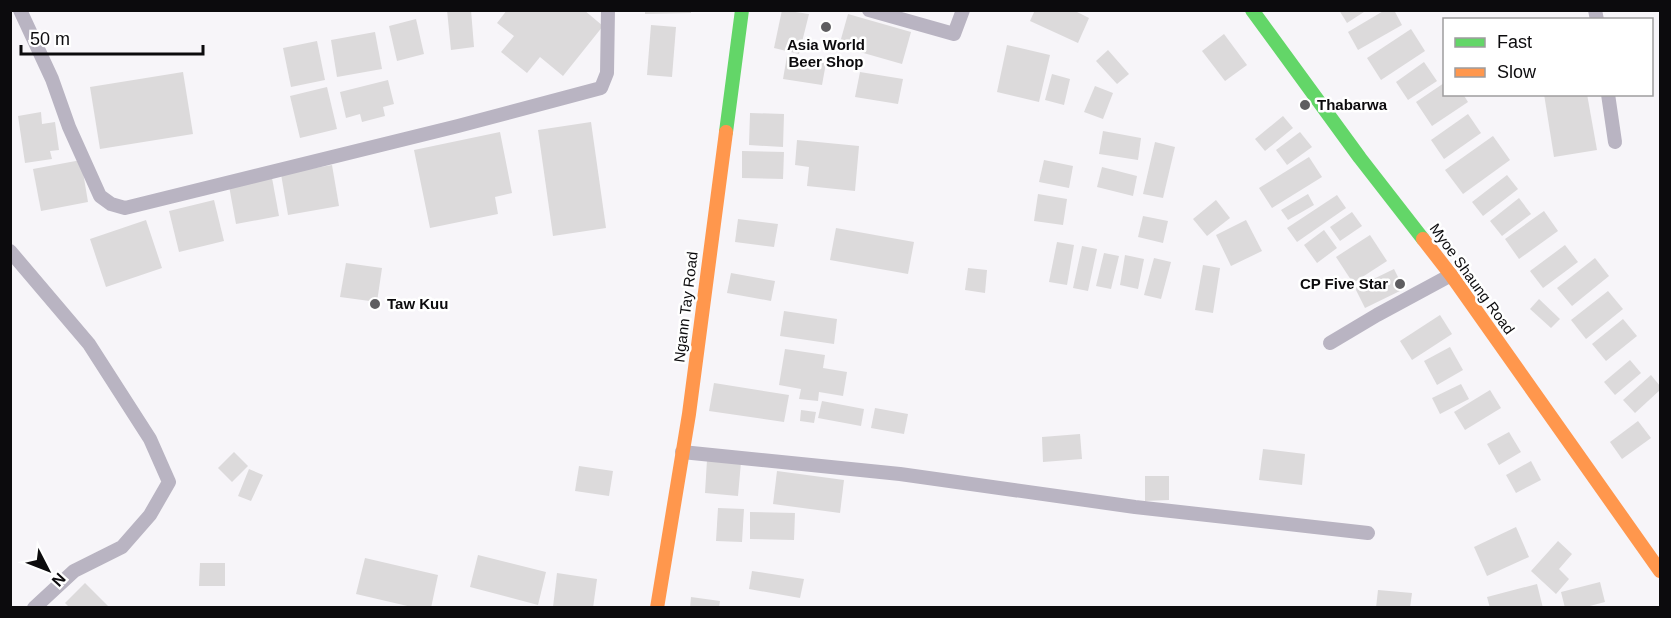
<svg xmlns="http://www.w3.org/2000/svg" width="1671" height="618" viewBox="0 0 1671 618" font-family="Arial,sans-serif">
<rect width="100%" height="100%" fill="#f7f5f9"/>
<g fill="#dcdadb">
<path d="M 447,10 L 471,10 L 474,47 L 451,50 Z"/>
<path d="M 507,10 L 584,10 L 603,26 L 563,76 L 540,57 L 527,73 L 501,52 L 514,36 L 497,23 Z"/>
<path d="M 645,10 L 691,10 L 691,13 L 645,14 Z"/>
<path d="M 782,10 L 809,14 L 799,54 L 774,48 Z"/>
<path d="M 1035,10 L 1073,10 L 1089,18 L 1078,43 L 1030,21 Z"/>
<path d="M 1339,10 L 1367,10 L 1347,23 Z"/>
<path d="M 1385,10 L 1394,10 L 1402,25 L 1358,50 L 1348,32 Z"/>
<path d="M 848,14 L 911,32 L 902,64 L 839,46 Z"/>
<path d="M 416,19 L 424,54 L 397,61 L 389,26 Z"/>
<path d="M 651,25 L 676,27 L 672,77 L 647,75 Z"/>
<path d="M 1411,29 L 1425,51 L 1381,80 L 1367,58 Z"/>
<path d="M 375,32 L 382,69 L 337,77 L 331,40 Z"/>
<path d="M 1224,34 L 1247,65 L 1225,81 L 1202,51 Z"/>
<path d="M 317,41 L 325,80 L 291,87 L 283,48 Z"/>
<path d="M 1007,45 L 1050,55 L 1039,102 L 997,92 Z"/>
<path d="M 1108,50 L 1129,74 L 1117,84 L 1096,61 Z"/>
<path d="M 787,56 L 826,63 L 822,85 L 783,79 Z"/>
<path d="M 1424,62 L 1437,81 L 1408,100 L 1396,82 Z"/>
<path d="M 183,72 L 193,134 L 100,149 L 90,87 Z"/>
<path d="M 860,72 L 903,79 L 898,104 L 855,97 Z"/>
<path d="M 1052,74 L 1070,79 L 1064,105 L 1045,100 Z"/>
<path d="M 388,80 L 394,104 L 383,107 L 385,116 L 362,122 L 360,114 L 346,118 L 340,92 Z"/>
<path d="M 1444,83 L 1444,94 L 1463,94 L 1468,102 L 1432,126 L 1416,102 Z"/>
<path d="M 1095,86 L 1113,93 L 1103,119 L 1084,112 Z"/>
<path d="M 327,87 L 337,129 L 300,138 L 290,96 Z"/>
<path d="M 1544,94 L 1587,94 L 1597,150 L 1554,157 Z"/>
<path d="M 41,112 L 42,124 L 55,122 L 59,150 L 50,151 L 52,159 L 25,163 L 18,116 Z"/>
<path d="M 750,113 L 784,114 L 783,147 L 749,145 Z"/>
<path d="M 1468,114 L 1481,133 L 1444,159 L 1431,140 Z"/>
<path d="M 1283,116 L 1293,128 L 1265,151 L 1255,139 Z"/>
<path d="M 591,122 L 606,228 L 553,236 L 538,130 Z"/>
<path d="M 1103,131 L 1141,138 L 1138,160 L 1099,154 Z"/>
<path d="M 500,132 L 512,193 L 495,197 L 498,214 L 430,228 L 414,150 Z"/>
<path d="M 1300,132 L 1312,147 L 1287,165 L 1276,150 Z"/>
<path d="M 1493,136 L 1510,160 L 1463,194 L 1445,170 Z"/>
<path d="M 797,140 L 859,146 L 855,191 L 807,186 L 809,167 L 795,165 Z"/>
<path d="M 1155,142 L 1175,147 L 1163,198 L 1143,194 Z"/>
<path d="M 742,151 L 784,152 L 783,179 L 742,178 Z"/>
<path d="M 1309,157 L 1322,177 L 1272,208 L 1259,188 Z"/>
<path d="M 81,160 L 88,202 L 41,211 L 33,169 Z"/>
<path d="M 1044,160 L 1073,166 L 1069,188 L 1039,182 Z"/>
<path d="M 332,165 L 339,206 L 288,215 L 281,174 Z"/>
<path d="M 1102,167 L 1137,176 L 1133,196 L 1097,187 Z"/>
<path d="M 1507,175 L 1518,189 L 1483,216 L 1472,202 Z"/>
<path d="M 272,178 L 279,216 L 236,224 L 229,186 Z"/>
<path d="M 1038,194 L 1067,199 L 1063,225 L 1034,221 Z"/>
<path d="M 1308,194 L 1314,205 L 1288,220 L 1281,210 Z"/>
<path d="M 1337,195 L 1346,208 L 1297,242 L 1287,228 Z"/>
<path d="M 1519,198 L 1531,214 L 1502,236 L 1490,221 Z"/>
<path d="M 214,200 L 224,241 L 179,252 L 169,211 Z"/>
<path d="M 1216,200 L 1230,218 L 1207,236 L 1193,219 Z"/>
<path d="M 1544,211 L 1558,231 L 1519,259 L 1505,239 Z"/>
<path d="M 1352,212 L 1362,226 L 1340,241 L 1330,227 Z"/>
<path d="M 1143,216 L 1168,221 L 1163,243 L 1138,237 Z"/>
<path d="M 738,219 L 778,224 L 774,247 L 735,242 Z"/>
<path d="M 146,220 L 162,268 L 106,287 L 90,239 Z"/>
<path d="M 1246,220 L 1262,251 L 1231,266 L 1216,235 Z"/>
<path d="M 836,228 L 914,242 L 908,274 L 830,260 Z"/>
<path d="M 1324,230 L 1337,248 L 1317,263 L 1304,245 Z"/>
<path d="M 1370,235 L 1387,261 L 1353,283 L 1336,257 Z"/>
<path d="M 1057,242 L 1074,245 L 1067,285 L 1049,282 Z"/>
<path d="M 1565,245 L 1578,262 L 1543,288 L 1530,271 Z"/>
<path d="M 1082,246 L 1097,249 L 1088,291 L 1073,288 Z"/>
<path d="M 1104,253 L 1119,256 L 1111,289 L 1096,286 Z"/>
<path d="M 1125,255 L 1144,259 L 1138,289 L 1120,285 Z"/>
<path d="M 1154,258 L 1171,262 L 1161,299 L 1144,295 Z"/>
<path d="M 1595,258 L 1609,276 L 1572,306 L 1557,288 Z"/>
<path d="M 346,263 L 382,268 L 377,302 L 340,297 Z"/>
<path d="M 1203,265 L 1220,268 L 1213,313 L 1195,310 Z"/>
<path d="M 968,268 L 987,270 L 985,293 L 965,290 Z"/>
<path d="M 1394,269 L 1404,289 L 1365,308 L 1355,288 Z"/>
<path d="M 731,273 L 775,281 L 771,301 L 727,293 Z"/>
<path d="M 1608,291 L 1623,309 L 1586,339 L 1571,320 Z"/>
<path d="M 1539,299 L 1560,319 L 1551,328 L 1530,309 Z"/>
<path d="M 784,311 L 837,319 L 834,344 L 780,336 Z"/>
<path d="M 1440,315 L 1452,334 L 1412,360 L 1400,341 Z"/>
<path d="M 1623,319 L 1637,336 L 1606,361 L 1592,344 Z"/>
<path d="M 1450,347 L 1463,370 L 1437,385 L 1424,361 Z"/>
<path d="M 785,349 L 825,355 L 823,368 L 847,372 L 843,396 L 819,392 L 818,401 L 799,399 L 801,389 L 779,385 Z"/>
<path d="M 1630,360 L 1641,373 L 1615,395 L 1604,382 Z"/>
<path d="M 1651,375 L 1660,386 L 1660,390 L 1635,413 L 1623,400 Z"/>
<path d="M 714,383 L 789,395 L 784,422 L 709,411 Z"/>
<path d="M 1461,384 L 1469,399 L 1440,414 L 1432,398 Z"/>
<path d="M 1490,390 L 1501,408 L 1465,430 L 1454,412 Z"/>
<path d="M 822,401 L 864,409 L 861,426 L 818,418 Z"/>
<path d="M 875,408 L 908,414 L 904,434 L 871,428 Z"/>
<path d="M 801,410 L 816,412 L 814,423 L 800,421 Z"/>
<path d="M 1638,421 L 1651,438 L 1622,459 L 1610,442 Z"/>
<path d="M 1509,432 L 1521,452 L 1499,465 L 1487,444 Z"/>
<path d="M 1080,434 L 1082,459 L 1043,462 L 1042,437 Z"/>
<path d="M 1263,449 L 1305,454 L 1302,485 L 1259,480 Z"/>
<path d="M 234,452 L 248,466 L 232,482 L 218,468 Z"/>
<path d="M 707,460 L 741,462 L 738,496 L 705,493 Z"/>
<path d="M 1531,461 L 1541,480 L 1516,493 L 1506,475 Z"/>
<path d="M 579,466 L 613,471 L 609,496 L 575,491 Z"/>
<path d="M 249,469 L 263,475 L 251,501 L 238,496 Z"/>
<path d="M 777,471 L 844,480 L 840,513 L 773,504 Z"/>
<path d="M 1145,476 L 1169,476 L 1169,500 L 1145,501 Z"/>
<path d="M 718,508 L 744,509 L 742,542 L 716,541 Z"/>
<path d="M 750,512 L 795,513 L 794,540 L 750,539 Z"/>
<path d="M 1516,527 L 1529,557 L 1487,576 L 1474,547 Z"/>
<path d="M 1558,541 L 1572,554 L 1559,569 L 1569,579 L 1556,594 L 1531,571 Z"/>
<path d="M 478,555 L 546,572 L 538,605 L 470,587 Z"/>
<path d="M 365,558 L 438,575 L 431,608 L 416,608 L 356,594 Z"/>
<path d="M 200,563 L 225,563 L 225,586 L 199,586 Z"/>
<path d="M 752,571 L 804,579 L 800,598 L 749,589 Z"/>
<path d="M 557,573 L 597,579 L 593,608 L 553,607 Z"/>
<path d="M 1600,582 L 1605,602 L 1582,608 L 1565,608 L 1561,592 Z"/>
<path d="M 85,583 L 110,608 L 70,608 L 65,603 Z"/>
<path d="M 1537,584 L 1543,608 L 1490,608 L 1487,597 Z"/>
<path d="M 1378,590 L 1412,593 L 1410,608 L 1376,608 Z"/>
<path d="M 691,597 L 720,601 L 719,608 L 690,608 Z"/>
</g>
<g fill="none" stroke-linecap="round" stroke-linejoin="round">
<g stroke="#b9b4c2" stroke-width="14">
<path d="M 20,10 L 52,79 L 69,127 L 100,196 L 111,204 L 125,208 L 458,126 L 601,88 L 607,73 L 608,10"/>
<path d="M 869,10 L 954,34 L 963,10"/>
<path d="M 1595,10 L 1597,20"/>
<path d="M 1608,94 L 1615,142"/>
<path d="M 10,251 L 89,344 L 150,439 L 169,482 L 150,515 L 122,547 L 74,571 L 34,608"/>
<path d="M 1330,343 L 1377,315 L 1451,275"/>
<path d="M 682,452 L 900,474 L 1135,507 L 1368,533"/>
</g>
<g stroke="#63d668" stroke-width="14">
<path d="M 1252,10 L 1360,158 L 1423,239"/>
<path d="M 726,132 L 742,10"/>
</g>
<g stroke="#ff974d" stroke-width="14">
<path d="M 1423,239 L 1451,275 L 1660,571"/>
<path d="M 657,608 L 689,414 L 726,132"/>
</g>
</g>
<g fill="#5e5d60" stroke="#fff" stroke-width="2">
<circle cx="826" cy="27" r="6"/>
<circle cx="1305" cy="105" r="6"/>
<circle cx="1400" cy="284" r="6"/>
<circle cx="375" cy="304" r="6"/>
</g>
<g text-anchor="middle" stroke-width="5" stroke-linejoin="round" paint-order="stroke">
<g font-size="15" font-weight="bold" fill="#0c0b0d" stroke="#fff" text-anchor="start">
<text x="826" y="50" text-anchor="middle">Asia World<tspan x="826" dy="17">Beer Shop</tspan></text>
<text x="1317" y="110">Thabarwa</text>
<text x="1388" y="289" text-anchor="end">CP Five Star</text>
<text x="387" y="309">Taw Kuu</text>
</g>
<g font-size="15" fill="#0c0b0d" stroke="#fff">
<text transform="translate(1472 279) rotate(54)" y="5">Myoe Shaung Road</text>
<text transform="translate(686 307) rotate(-83)" y="5">Ngann Tay Road</text>
</g>
</g>
<rect width="1671" height="618" fill="none" stroke="#0c0b0d" stroke-width="24"/>
<rect x="1443" y="18" width="210" height="78" fill="#ffffff" stroke="#9e9d9e" stroke-width="1.5"/>
<rect x="1455" y="38" width="30" height="9" fill="#63d668" stroke="#9e9d9e" stroke-width="1.5"/>
<text x="1497" y="48" font-size="18" fill="#0c0b0d">Fast</text>
<rect x="1455" y="68" width="30" height="9" fill="#ff974d" stroke="#9e9d9e" stroke-width="1.5"/>
<text x="1497" y="78" font-size="18" fill="#0c0b0d">Slow</text>
<g transform="translate(48 570) rotate(132)" stroke="#ffffff" stroke-width="4.5" paint-order="stroke">
<path d="M0-4.5L10 22L0 15L-10 22Z" fill="#0c0b0d"/>
<text y="-9" font-size="16" font-weight="bold" text-anchor="middle" fill="#0c0b0d">N</text>
</g>
<path d="M21 45v9h182v-9" fill="none" stroke="#0c0b0d" stroke-width="3"/>
<text x="30" y="45" font-size="18" fill="#0c0b0d" stroke="#ffffff" stroke-width="4.5" paint-order="stroke">50 m</text>
</svg>
